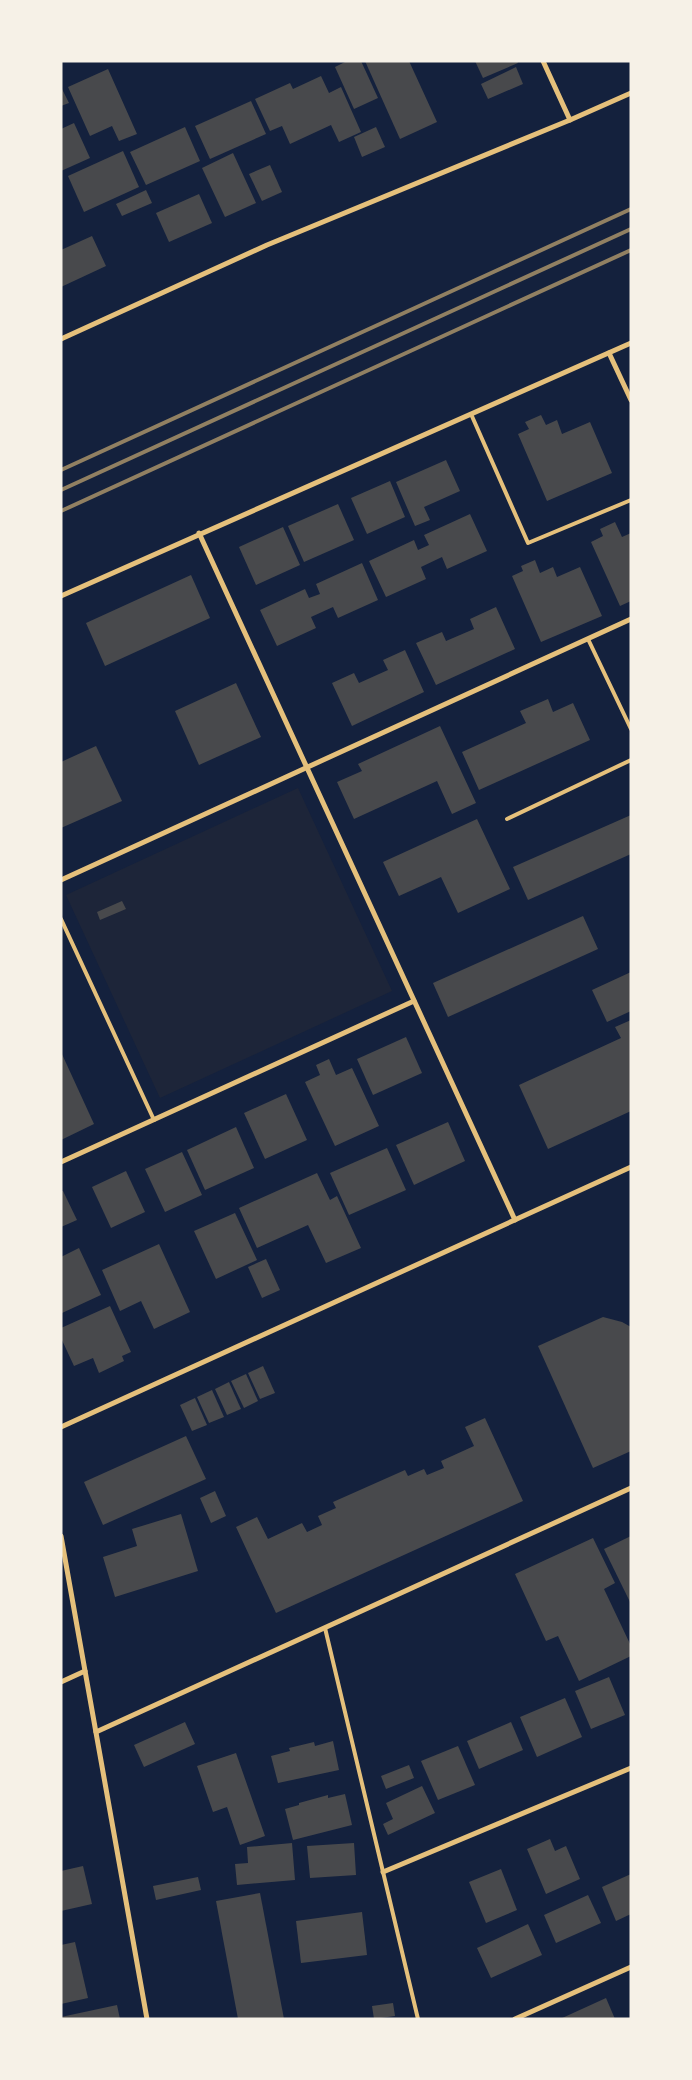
<svg xmlns="http://www.w3.org/2000/svg" width="692" height="2080" viewBox="0 0 692 2080" font-family="Karla,sans-serif">
<rect width="100%" height="100%" fill="#14213d"/>
<path fill="#1d2539" d="M 298,788 L 392,991 L 160,1098 L 66,895 Z"/>
<g fill="#48494c">
<path d="M 347,61 L 361,61 L 378,98 L 354,109 L 335,67 Z"/>
<path d="M 365,61 L 409,61 L 437,122 L 400,139 Z"/>
<path d="M 475,61 L 517,61 L 518,63 L 483,78 Z"/>
<path d="M 516,67 L 523,84 L 488,99 L 481,84 Z"/>
<path d="M 108,69 L 137,134 L 119,141 L 112,126 L 90,136 L 68,87 Z"/>
<path d="M 321,76 L 329,93 L 341,87 L 361,132 L 339,142 L 331,125 L 290,144 L 282,126 L 270,131 L 255,99 L 290,83 L 293,89 Z"/>
<path d="M 61,87 L 69,103 L 61,106 Z"/>
<path d="M 251,101 L 266,134 L 210,159 L 195,126 Z"/>
<path d="M 74,123 L 90,158 L 61,171 L 61,129 Z"/>
<path d="M 185,127 L 200,161 L 146,185 L 130,152 Z"/>
<path d="M 376,127 L 385,147 L 362,157 L 354,137 Z"/>
<path d="M 123,151 L 139,187 L 84,212 L 68,176 Z"/>
<path d="M 233,153 L 256,203 L 225,217 L 202,168 Z"/>
<path d="M 270,165 L 282,192 L 262,201 L 249,174 Z"/>
<path d="M 146,190 L 152,203 L 122,216 L 116,204 Z"/>
<path d="M 199,194 L 212,223 L 169,242 L 156,213 Z"/>
<path d="M 92,236 L 106,266 L 61,287 L 61,250 Z"/>
<path d="M 541,415 L 546,425 L 557,420 L 562,434 L 590,422 L 612,473 L 547,501 L 518,434 L 529,429 L 525,422 Z"/>
<path d="M 446,460 L 460,491 L 424,507 L 430,520 L 415,526 L 396,482 Z"/>
<path d="M 390,481 L 405,517 L 367,534 L 351,498 Z"/>
<path d="M 338,504 L 354,540 L 304,562 L 288,526 Z"/>
<path d="M 470,514 L 487,551 L 447,569 L 442,557 L 421,567 L 426,579 L 386,597 L 369,561 L 414,540 L 418,550 L 429,545 L 424,535 Z"/>
<path d="M 615,522 L 622,537 L 631,533 L 631,601 L 620,606 L 591,542 L 603,536 L 600,529 Z"/>
<path d="M 283,527 L 300,565 L 256,585 L 239,547 Z"/>
<path d="M 535,560 L 540,573 L 553,567 L 557,577 L 580,567 L 602,616 L 541,642 L 512,576 L 523,571 L 521,566 Z"/>
<path d="M 362,563 L 378,600 L 338,618 L 333,607 L 311,617 L 316,628 L 277,646 L 260,610 L 305,589 L 309,598 L 320,594 L 316,584 Z"/>
<path d="M 191,575 L 210,618 L 105,666 L 86,623 Z"/>
<path d="M 496,607 L 515,649 L 436,685 L 416,643 L 442,632 L 446,641 L 474,629 L 470,619 Z"/>
<path d="M 405,650 L 424,692 L 352,726 L 332,683 L 354,673 L 359,683 L 388,670 L 383,660 Z"/>
<path d="M 236,683 L 261,737 L 199,765 L 175,711 Z"/>
<path d="M 548,699 L 553,712 L 573,703 L 590,740 L 479,790 L 462,752 L 526,723 L 520,711 Z"/>
<path d="M 440,726 L 476,803 L 452,814 L 437,781 L 354,819 L 337,782 L 362,771 L 358,764 Z"/>
<path d="M 96,746 L 122,801 L 61,828 L 61,762 Z"/>
<path d="M 631,815 L 631,854 L 528,900 L 513,867 Z"/>
<path d="M 477,819 L 510,889 L 458,913 L 441,877 L 399,896 L 383,862 Z"/>
<path d="M 122,901 L 126,909 L 100,920 L 97,912 Z"/>
<path d="M 583,916 L 598,949 L 448,1017 L 433,983 Z"/>
<path d="M 631,972 L 631,1011 L 607,1022 L 592,990 Z"/>
<path d="M 631,1020 L 631,1111 L 548,1149 L 519,1085 L 621,1038 L 615,1027 Z"/>
<path d="M 406,1037 L 422,1073 L 373,1095 L 357,1059 Z"/>
<path d="M 61,1052 L 94,1124 L 61,1140 Z"/>
<path d="M 329,1059 L 336,1075 L 352,1068 L 379,1126 L 335,1146 L 305,1082 L 320,1075 L 316,1065 Z"/>
<path d="M 286,1094 L 307,1140 L 265,1159 L 244,1113 Z"/>
<path d="M 448,1122 L 465,1161 L 414,1185 L 396,1145 Z"/>
<path d="M 236,1127 L 254,1168 L 205,1190 L 187,1150 Z"/>
<path d="M 387,1148 L 406,1190 L 349,1215 L 330,1173 Z"/>
<path d="M 182,1152 L 202,1195 L 165,1212 L 145,1169 Z"/>
<path d="M 126,1171 L 145,1212 L 111,1228 L 92,1187 Z"/>
<path d="M 317,1173 L 330,1200 L 337,1196 L 361,1248 L 326,1263 L 308,1225 L 257,1248 L 239,1208 Z"/>
<path d="M 61,1191 L 63,1191 L 77,1220 L 61,1227 Z"/>
<path d="M 235,1213 L 257,1260 L 216,1279 L 194,1231 Z"/>
<path d="M 159,1244 L 190,1312 L 154,1329 L 141,1301 L 120,1311 L 102,1270 Z"/>
<path d="M 79,1248 L 101,1295 L 62,1313 L 61,1257 Z"/>
<path d="M 266,1259 L 280,1290 L 262,1298 L 248,1267 Z"/>
<path d="M 110,1306 L 131,1352 L 122,1356 L 124,1361 L 99,1373 L 93,1358 L 74,1366 L 61,1338 L 61,1328 Z"/>
<path d="M 603,1317 L 622,1322 L 631,1327 L 631,1451 L 593,1468 L 538,1346 Z"/>
<path d="M 263,1366 L 275,1393 L 260,1399 L 248,1373 Z"/>
<path d="M 246,1374 L 258,1401 L 244,1408 L 231,1381 Z"/>
<path d="M 229,1382 L 241,1409 L 227,1415 L 215,1389 Z"/>
<path d="M 212,1390 L 224,1417 L 209,1423 L 197,1397 Z"/>
<path d="M 195,1398 L 207,1425 L 192,1431 L 180,1405 Z"/>
<path d="M 485,1418 L 523,1501 L 276,1613 L 236,1527 L 257,1517 L 268,1539 L 302,1523 L 307,1532 L 322,1525 L 318,1516 L 336,1508 L 333,1502 L 405,1470 L 408,1476 L 424,1469 L 427,1475 L 444,1468 L 441,1461 L 474,1446 L 465,1427 Z"/>
<path d="M 186,1436 L 206,1479 L 103,1525 L 84,1482 Z"/>
<path d="M 215,1491 L 226,1516 L 211,1523 L 200,1498 Z"/>
<path d="M 181,1514 L 198,1571 L 115,1597 L 103,1557 L 137,1546 L 132,1529 Z"/>
<path d="M 631,1536 L 631,1604 L 604,1549 Z"/>
<path d="M 593,1538 L 615,1583 L 604,1589 L 631,1646 L 631,1656 L 579,1681 L 558,1636 L 546,1641 L 515,1574 Z"/>
<path d="M 609,1677 L 625,1715 L 591,1729 L 575,1691 Z"/>
<path d="M 565,1698 L 582,1737 L 537,1757 L 520,1717 Z"/>
<path d="M 185,1722 L 195,1744 L 144,1767 L 134,1745 Z"/>
<path d="M 511,1722 L 523,1750 L 479,1769 L 467,1741 Z"/>
<path d="M 333,1741 L 339,1770 L 278,1783 L 271,1756 L 290,1751 L 289,1748 L 314,1742 L 315,1746 Z"/>
<path d="M 458,1746 L 475,1785 L 438,1800 L 421,1761 Z"/>
<path d="M 236,1753 L 265,1836 L 240,1845 L 227,1807 L 213,1812 L 197,1766 Z"/>
<path d="M 409,1765 L 414,1778 L 386,1789 L 381,1776 Z"/>
<path d="M 422,1786 L 435,1813 L 388,1835 L 383,1824 L 393,1819 L 386,1803 Z"/>
<path d="M 345,1794 L 352,1825 L 293,1840 L 285,1809 L 299,1805 L 299,1803 L 328,1795 L 328,1798 Z"/>
<path d="M 550,1839 L 555,1851 L 566,1846 L 580,1879 L 546,1894 L 527,1849 Z"/>
<path d="M 292,1843 L 295,1880 L 237,1885 L 235,1864 L 248,1863 L 247,1847 Z"/>
<path d="M 354,1843 L 356,1875 L 310,1878 L 307,1846 Z"/>
<path d="M 83,1866 L 92,1904 L 61,1911 L 61,1871 Z"/>
<path d="M 501,1869 L 517,1910 L 486,1923 L 469,1882 Z"/>
<path d="M 631,1874 L 631,1914 L 616,1921 L 602,1887 Z"/>
<path d="M 198,1877 L 201,1890 L 156,1900 L 153,1886 Z"/>
<path d="M 260,1893 L 284,2019 L 238,2019 L 216,1901 Z"/>
<path d="M 588,1895 L 601,1923 L 556,1943 L 544,1915 Z"/>
<path d="M 362,1912 L 367,1955 L 301,1963 L 296,1921 Z"/>
<path d="M 528,1924 L 542,1955 L 491,1978 L 477,1948 Z"/>
<path d="M 75,1942 L 88,1998 L 61,2004 L 61,1945 Z"/>
<path d="M 606,1998 L 615,2019 L 560,2019 Z"/>
<path d="M 393,2003 L 395,2016 L 374,2019 L 372,2006 Z"/>
<path d="M 117,2005 L 120,2019 L 61,2019 L 61,2017 Z"/>
</g>
<g fill="none" stroke-linecap="round" stroke-linejoin="round">
<g stroke="#e5c07b" stroke-width="4">
<path d="M 471,414 L 528,543 L 631,500"/>
<path d="M 588,639 L 631,729"/>
<path d="M 507,819 L 631,760"/>
<path d="M 61,919 L 154,1120"/>
<path d="M 325,1628 L 418,2019"/>
</g>
<g stroke="#e5c07b" stroke-width="5">
<path d="M 543,61 L 570,120"/>
<path d="M 61,339 L 267,245 L 570,120 L 631,93"/>
<path d="M 609,353 L 631,400"/>
<path d="M 199,533 L 515,1220"/>
<path d="M 61,596 L 631,343"/>
<path d="M 61,880 L 631,619"/>
<path d="M 61,1162 L 414,1001"/>
<path d="M 61,1427 L 631,1167"/>
<path d="M 61,1536 L 147,2019"/>
<path d="M 61,1682 L 85,1671"/>
<path d="M 96,1732 L 631,1488"/>
<path d="M 383,1872 L 631,1768"/>
<path d="M 515,2019 L 631,1967"/>
</g>
<g stroke="#918062" stroke-width="4">
<path d="M 61,470 L 631,209"/>
<path d="M 61,490 L 631,229"/>
<path d="M 61,511 L 631,250"/>
</g>
</g>
<rect width="692" height="2080" fill="none" stroke="#f6f1e7" stroke-width="125"/>
</svg>
